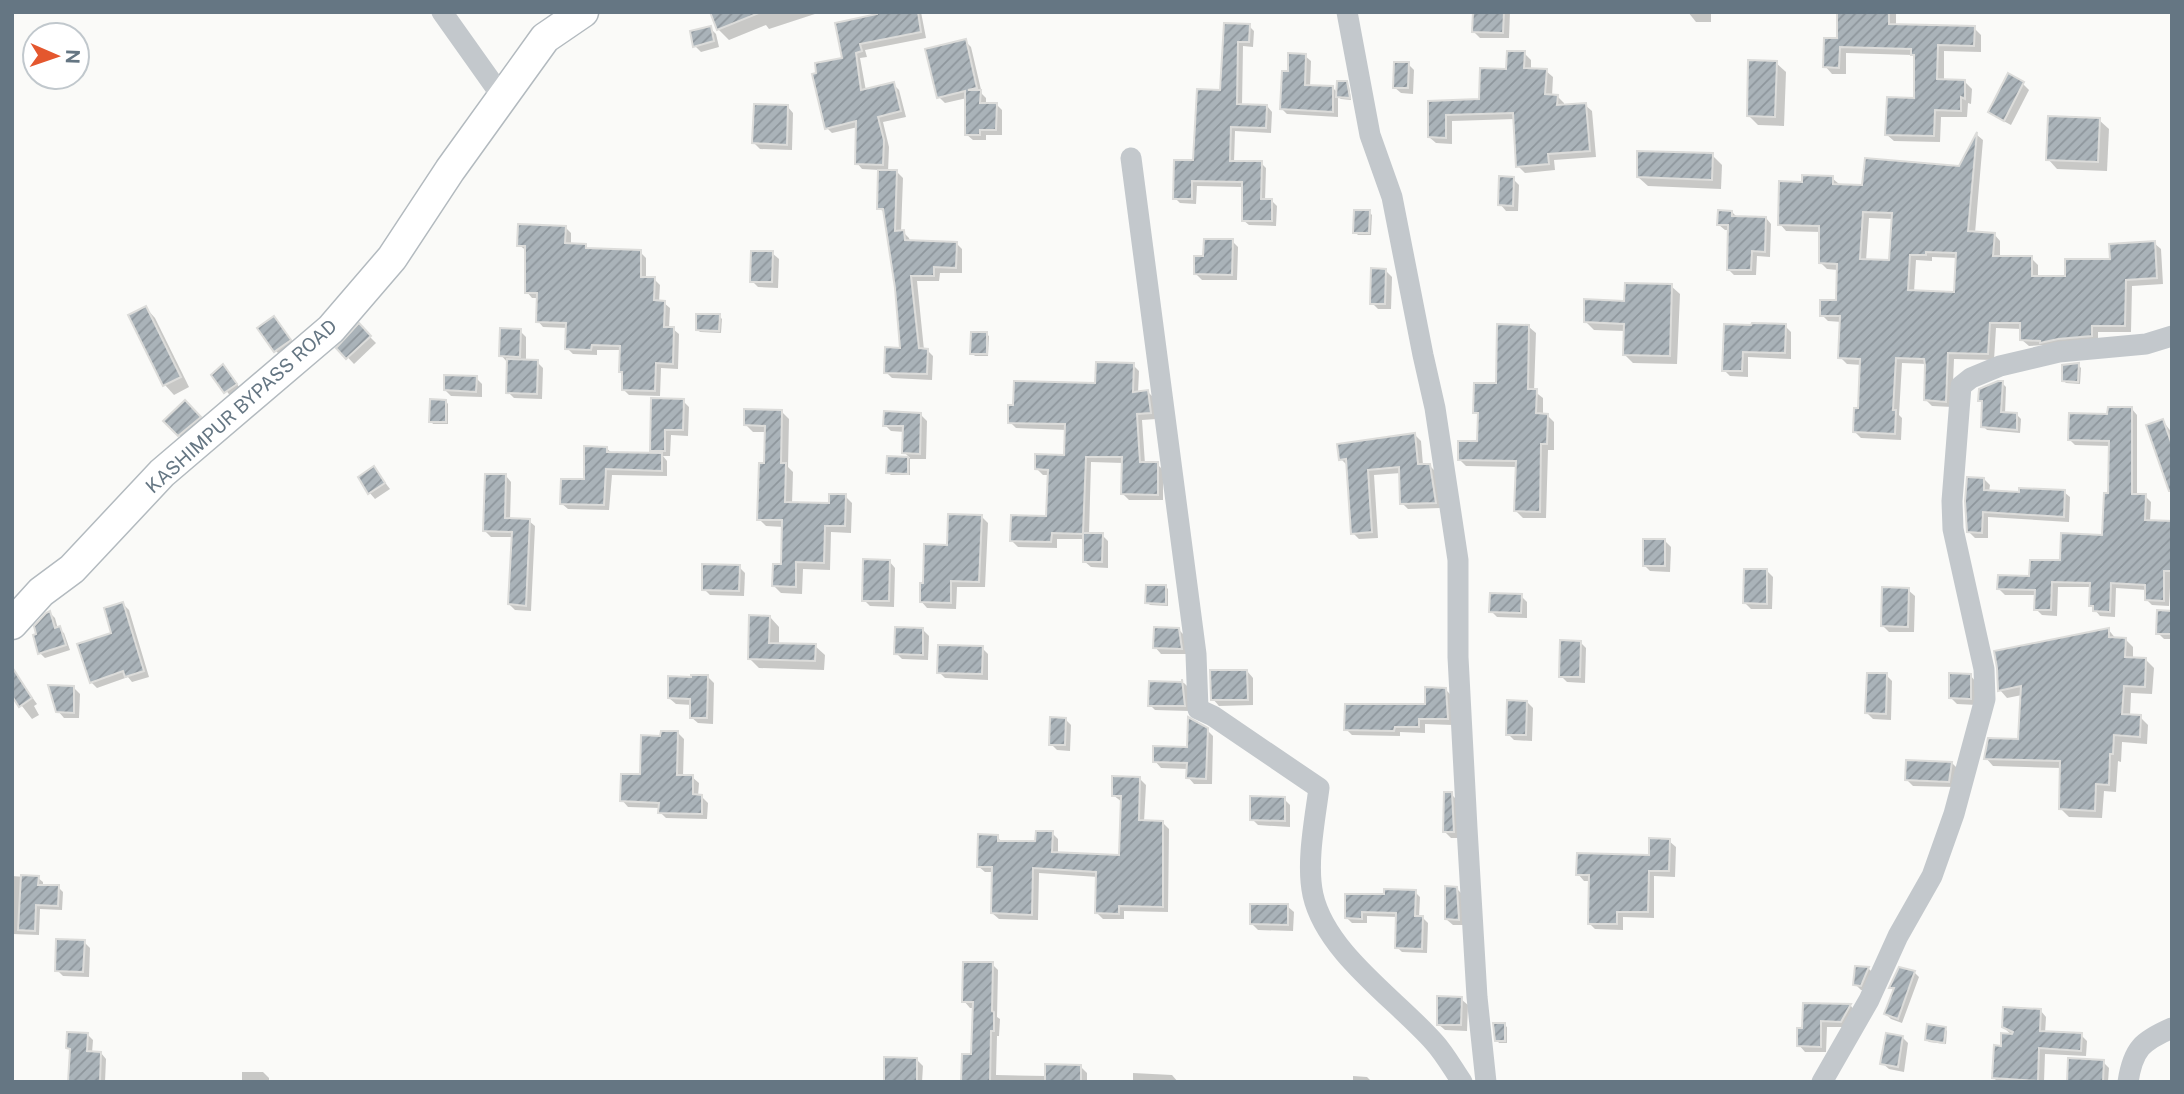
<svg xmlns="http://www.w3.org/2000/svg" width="2184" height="1094" viewBox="0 0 2184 1094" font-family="'Public Sans',sans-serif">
<defs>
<pattern id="building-hatch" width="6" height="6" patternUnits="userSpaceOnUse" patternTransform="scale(1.75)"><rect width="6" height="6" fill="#aab3b9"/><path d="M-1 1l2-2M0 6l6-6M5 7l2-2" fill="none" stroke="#8e969c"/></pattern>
</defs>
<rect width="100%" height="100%" fill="#fafaf8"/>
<g fill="#0003" fill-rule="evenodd">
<path d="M 711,12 L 821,12 L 769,29 L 766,25 L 729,40 L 718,29 Z"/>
<path d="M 878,12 L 921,12 L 926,38 L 865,50 L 867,57 L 860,58 L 866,91 L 893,84 L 899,90 L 906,117 L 883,122 L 889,147 L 888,172 L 897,172 L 903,178 L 901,232 L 903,232 L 909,238 L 910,242 L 956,243 L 962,249 L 962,273 L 940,273 L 939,281 L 917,281 L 924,350 L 927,350 L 933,356 L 932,380 L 892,378 L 886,372 L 902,350 L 886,214 L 879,208 L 880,170 L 862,169 L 857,163 L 858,127 L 832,133 L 827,128 L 844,60 L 879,16 Z"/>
<path d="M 1474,12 L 1510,12 L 1509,38 L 1480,38 L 1474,32 Z"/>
<path d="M 1688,12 L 1711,12 L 1711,22 L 1696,22 Z"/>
<path d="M 1839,12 L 1896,12 L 1896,26 L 1974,28 L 1981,35 L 1981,52 L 1944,51 L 1944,81 L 1964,81 L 1972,89 L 1971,104 L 1968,103 L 1967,117 L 1941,117 L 1940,142 L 1894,141 L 1886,134 L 1915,100 L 1916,58 L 1913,55 L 1846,53 L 1846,74 L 1832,74 L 1825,66 L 1838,40 Z"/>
<path d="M 1225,25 L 1249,26 L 1254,31 L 1253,47 L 1243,46 L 1242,106 L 1267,106 L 1272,112 L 1271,133 L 1235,131 L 1234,162 L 1261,163 L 1266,168 L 1265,200 L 1272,201 L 1277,206 L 1276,226 L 1249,225 L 1243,220 L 1244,187 L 1197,186 L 1196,204 L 1180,203 L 1175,198 L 1195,162 L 1222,92 Z"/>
<path d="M 710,28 L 716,34 L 719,47 L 701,52 L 695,46 Z"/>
<path d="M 965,41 L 971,47 L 982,94 L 986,98 L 986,104 L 996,104 L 1002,110 L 1002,135 L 986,135 L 986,140 L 973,140 L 966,134 L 967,98 L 945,103 L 939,97 Z"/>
<path d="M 1524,53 L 1531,60 L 1531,70 L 1546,71 L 1553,77 L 1552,96 L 1557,96 L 1564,103 L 1564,106 L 1585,105 L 1592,111 L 1596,157 L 1554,160 L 1555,170 L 1525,173 L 1518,166 L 1515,119 L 1452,121 L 1452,144 L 1436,143 L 1429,137 L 1430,103 L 1481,100 Z"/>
<path d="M 1305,56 L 1311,61 L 1310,87 L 1333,88 L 1338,93 L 1346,83 L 1349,86 L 1351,100 L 1341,99 L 1338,97 L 1338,117 L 1287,114 L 1282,109 L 1289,73 Z"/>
<path d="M 1776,63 L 1786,72 L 1784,126 L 1758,125 L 1748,115 Z"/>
<path d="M 1408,64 L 1414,70 L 1413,94 L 1401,93 L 1394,87 Z"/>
<path d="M 2008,76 L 2023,84 L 2029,90 L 2011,125 L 1996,117 L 1990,111 Z"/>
<path d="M 787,106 L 793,113 L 792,150 L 760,149 L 754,143 Z"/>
<path d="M 2099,120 L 2109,129 L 2107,171 L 2057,169 L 2048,159 Z"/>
<path d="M 1977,135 L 1983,140 L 1975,233 L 1994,234 L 2000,241 L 2000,258 L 2031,258 L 2038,265 L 2038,277 L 2066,278 L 2154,243 L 2161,249 L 2163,284 L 2132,286 L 2131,332 L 2098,332 L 2098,342 L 2029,346 L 2022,340 L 2022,329 L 1996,328 L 1994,360 L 1954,359 L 1952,407 L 1932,406 L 1925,399 L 1927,364 L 1902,363 L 1899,415 L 1902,418 L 1901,440 L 1861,438 L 1854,431 L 1859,410 L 1862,365 L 1847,364 L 1840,357 L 1842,322 L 1828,321 L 1822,315 L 1838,302 L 1838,270 L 1827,269 L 1821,263 L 1821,232 L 1786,231 L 1780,224 L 1804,183 L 1832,178 L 1839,184 L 1864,187 L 1960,168 ZM 1869,218 L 1893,219 L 1891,262 L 1866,261 ZM 1932,257 L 1958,258 L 1956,294 L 1914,292 L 1916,260 L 1932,261 Z"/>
<path d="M 1712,155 L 1722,165 L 1721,189 L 1648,186 L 1638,177 Z"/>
<path d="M 1513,179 L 1519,185 L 1518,211 L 1506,211 L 1500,204 Z"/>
<path d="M 1369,212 L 1372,215 L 1371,235 L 1358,235 L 1355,232 Z"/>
<path d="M 1732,212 L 1737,217 L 1766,218 L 1771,224 L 1770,257 L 1757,256 L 1756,275 L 1734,275 L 1728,269 L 1730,230 L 1725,230 L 1719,225 Z"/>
<path d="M 565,227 L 571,233 L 571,245 L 585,246 L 589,250 L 640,252 L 646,258 L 646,279 L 654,279 L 660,285 L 659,302 L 664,303 L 670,308 L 669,328 L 673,329 L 679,334 L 678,369 L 661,368 L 660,396 L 629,395 L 623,389 L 622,350 L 597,350 L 597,355 L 573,354 L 567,348 L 568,328 L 543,327 L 538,321 L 538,298 L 532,298 L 527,292 L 527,251 L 519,245 Z"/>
<path d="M 1232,241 L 1238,247 L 1237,280 L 1202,280 L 1196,274 L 1205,258 Z"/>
<path d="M 772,253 L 779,259 L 778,288 L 758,287 L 752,281 Z"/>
<path d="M 1386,271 L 1392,277 L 1391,309 L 1378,309 L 1372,303 Z"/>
<path d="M 1671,286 L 1680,294 L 1677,364 L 1633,363 L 1624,354 L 1625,331 L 1594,330 L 1586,322 Z"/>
<path d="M 146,308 L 155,318 L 189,387 L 174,395 L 165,385 L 130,316 Z"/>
<path d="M 719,316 L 722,319 L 721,333 L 700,332 L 697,329 Z"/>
<path d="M 274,318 L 296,346 L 282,357 L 276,351 Z"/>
<path d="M 1725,325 L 1785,326 L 1791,332 L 1791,359 L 1748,357 L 1748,377 L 1730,376 L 1724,370 Z"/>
<path d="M 359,326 L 376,343 L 354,364 L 339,348 Z"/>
<path d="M 1529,327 L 1536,333 L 1534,391 L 1543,398 L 1543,415 L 1547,415 L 1554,422 L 1554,450 L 1548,450 L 1546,518 L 1523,518 L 1516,511 L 1517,467 L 1466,466 L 1459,459 L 1479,443 L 1479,416 L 1475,412 L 1498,385 Z"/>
<path d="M 520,331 L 526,337 L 526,362 L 537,362 L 543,368 L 542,399 L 514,398 L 508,392 L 507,362 L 501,355 Z"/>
<path d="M 986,334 L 989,336 L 988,356 L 975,356 L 972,353 Z"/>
<path d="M 1133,365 L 1139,371 L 1138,393 L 1148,392 L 1154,398 L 1156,419 L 1142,420 L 1145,464 L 1157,464 L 1163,470 L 1163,500 L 1129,500 L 1122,493 L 1123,463 L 1091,462 L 1089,535 L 1102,535 L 1108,541 L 1108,568 L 1091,567 L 1084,561 L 1085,539 L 1057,539 L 1057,548 L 1018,547 L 1012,541 L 1048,518 L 1049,475 L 1043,475 L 1036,468 L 1066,457 L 1067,430 L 1016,428 L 1010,422 L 1097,385 Z"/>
<path d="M 2078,365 L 2081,368 L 2080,384 L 2066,383 L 2064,381 Z"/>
<path d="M 228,372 L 242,391 L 232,398 L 214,375 Z"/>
<path d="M 476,378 L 482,384 L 482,397 L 451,396 L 445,390 Z"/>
<path d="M 2002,383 L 2006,387 L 2005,414 L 2017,415 L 2021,419 L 2020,433 L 1987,430 L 1983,426 L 1984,404 L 1980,401 Z"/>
<path d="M 446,401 L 448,404 L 448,424 L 433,424 L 431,421 Z"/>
<path d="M 683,401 L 689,407 L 688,436 L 671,435 L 670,456 L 663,456 L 667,461 L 667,476 L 612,475 L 609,510 L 568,509 L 561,503 L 585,481 L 606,448 L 612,453 L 656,455 L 651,450 Z"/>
<path d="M 185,402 L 206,424 L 185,441 L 166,421 Z"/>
<path d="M 2132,409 L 2137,415 L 2137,495 L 2145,496 L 2151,502 L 2150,522 L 2172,550 L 2169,606 L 2152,605 L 2147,600 L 2147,590 L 2116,588 L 2115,617 L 2100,616 L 2091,605 L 2092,587 L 2058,587 L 2057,616 L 2042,615 L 2036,609 L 2037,595 L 2005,595 L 1999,589 L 2031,577 L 2104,537 L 2109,495 L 2110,446 L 2075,445 L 2069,439 L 2109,416 Z"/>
<path d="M 782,412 L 789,419 L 788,467 L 793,472 L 792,504 L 831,505 L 845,496 L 852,503 L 851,533 L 831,532 L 830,570 L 803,569 L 802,594 L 781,593 L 774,586 L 783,566 L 784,527 L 766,526 L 759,519 L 766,465 L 767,432 L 753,432 L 745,424 Z"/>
<path d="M 921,415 L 927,421 L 926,459 L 910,459 L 910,475 L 891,475 L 888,472 L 888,458 L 910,458 L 904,452 L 905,432 L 891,431 L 885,425 Z"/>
<path d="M 2163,421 L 2172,433 L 2172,493 L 2149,426 Z"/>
<path d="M 1415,435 L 1421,441 L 1423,465 L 1429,465 L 1436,472 L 1441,508 L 1408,509 L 1402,503 L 1401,473 L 1374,475 L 1378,538 L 1359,539 L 1353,533 L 1347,465 L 1341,459 Z"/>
<path d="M 374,468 L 390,489 L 375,499 L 369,492 Z"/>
<path d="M 506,476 L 511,482 L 510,520 L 529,521 L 535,526 L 531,611 L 515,610 L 509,604 L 513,537 L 491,537 L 485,531 Z"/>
<path d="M 1984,479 L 1990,485 L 1989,492 L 2021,494 L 2064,492 L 2070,497 L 2069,522 L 1988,517 L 1988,538 L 1975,538 L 1969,532 Z"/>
<path d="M 982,517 L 988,523 L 985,587 L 957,587 L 956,609 L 927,608 L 921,601 L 948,547 Z"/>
<path d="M 1665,541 L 1671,547 L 1670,572 L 1650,571 L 1644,565 Z"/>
<path d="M 889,561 L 895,568 L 894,607 L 870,606 L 864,600 Z"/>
<path d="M 739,567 L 745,573 L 744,596 L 710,595 L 704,589 Z"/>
<path d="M 1767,571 L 1773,577 L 1772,609 L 1751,609 L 1745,603 Z"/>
<path d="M 1166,587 L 1168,589 L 1168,606 L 1150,605 L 1147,602 Z"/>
<path d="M 1908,590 L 1915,596 L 1914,632 L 1889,632 L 1883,626 Z"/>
<path d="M 1521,596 L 1527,602 L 1527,618 L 1497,617 L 1491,611 Z"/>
<path d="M 123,604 L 129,610 L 149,677 L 132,682 L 128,677 L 97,688 L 91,682 L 113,634 Z"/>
<path d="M 2172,612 L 2172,639 L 2164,639 L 2158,633 Z"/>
<path d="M 50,613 L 55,618 L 58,629 L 64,633 L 70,650 L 45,658 L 40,653 Z"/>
<path d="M 770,617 L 779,627 L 779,645 L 815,646 L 825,655 L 824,670 L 759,668 L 749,658 Z"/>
<path d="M 2108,629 L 2116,639 L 2125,639 L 2133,647 L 2133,659 L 2146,660 L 2154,668 L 2152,694 L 2131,693 L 2130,716 L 2140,717 L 2148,725 L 2147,744 L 2122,742 L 2121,762 L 2118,761 L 2116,792 L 2104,791 L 2102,818 L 2069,817 L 2061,809 L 2062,768 L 1993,766 L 1986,758 L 2020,741 L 2022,695 L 2007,698 L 2000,690 Z"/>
<path d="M 923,630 L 929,636 L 928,660 L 902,659 L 896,653 Z"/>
<path d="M 1179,630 L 1185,636 L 1187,654 L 1161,654 L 1155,647 Z"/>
<path d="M 1580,642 L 1586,648 L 1585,683 L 1567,682 L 1561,676 Z"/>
<path d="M 982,648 L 988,654 L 988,680 L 945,678 L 939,672 Z"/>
<path d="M 1247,671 L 1253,678 L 1253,705 L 1219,706 L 1213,699 Z"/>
<path d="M 1886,675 L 1892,681 L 1891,720 L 1873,719 L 1867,713 Z"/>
<path d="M 1970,675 L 1976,682 L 1977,705 L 1957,704 L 1951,698 Z"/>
<path d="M 708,677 L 714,683 L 713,724 L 698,723 L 691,717 L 692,705 L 676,704 L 669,698 Z"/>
<path d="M 19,679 L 37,704 L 34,706 L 39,715 L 32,719 L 12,693 Z"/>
<path d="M 1151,682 L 1184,683 L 1187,686 L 1189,711 L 1155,710 L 1150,705 Z"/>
<path d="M 73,687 L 80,694 L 79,718 L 64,718 L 58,711 Z"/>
<path d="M 1446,690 L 1452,696 L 1453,725 L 1425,724 L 1425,733 L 1400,732 L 1400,736 L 1352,735 L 1346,729 L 1427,706 Z"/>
<path d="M 1527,702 L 1533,708 L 1532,741 L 1514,740 L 1508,734 Z"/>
<path d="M 1065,719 L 1071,725 L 1070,751 L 1057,750 L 1051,744 Z"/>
<path d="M 1207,730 L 1213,736 L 1212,784 L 1194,784 L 1188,777 L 1188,769 L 1161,768 L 1155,761 L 1189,749 Z"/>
<path d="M 678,733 L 684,739 L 683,777 L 692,777 L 699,783 L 698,796 L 701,796 L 708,803 L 707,819 L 666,818 L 660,812 L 660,808 L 628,807 L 622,800 Z"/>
<path d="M 1952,763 L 1958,769 L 1955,787 L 1913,786 L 1907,780 Z"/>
<path d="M 1140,779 L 1146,785 L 1144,822 L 1162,822 L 1169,829 L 1168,912 L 1124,911 L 1124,919 L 1103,919 L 1097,913 L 1098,877 L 1039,873 L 1038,920 L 999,919 L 992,913 L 993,872 L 985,872 L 978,866 L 997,837 L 1003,843 L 1037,843 L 1052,833 L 1058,839 L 1058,854 L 1120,856 L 1122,802 L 1113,795 Z"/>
<path d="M 1451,794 L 1457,800 L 1459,838 L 1451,838 L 1444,831 Z"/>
<path d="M 1284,799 L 1290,805 L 1290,827 L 1258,825 L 1252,819 Z"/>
<path d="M 1669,841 L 1676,847 L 1675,877 L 1654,876 L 1654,918 L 1623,917 L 1623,930 L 1595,929 L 1589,923 L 1590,881 L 1584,881 L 1578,874 L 1650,857 Z"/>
<path d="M 12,876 L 38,878 L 43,882 L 43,887 L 58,887 L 63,892 L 62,910 L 40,909 L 39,935 L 12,934 Z"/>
<path d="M 1457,889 L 1463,895 L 1465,925 L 1453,925 L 1446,919 Z"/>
<path d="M 1415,892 L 1420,897 L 1419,918 L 1423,918 L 1428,923 L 1427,953 L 1402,952 L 1397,947 L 1397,917 L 1367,916 L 1367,923 L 1352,923 L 1347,918 Z"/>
<path d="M 1287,906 L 1294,912 L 1293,931 L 1258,930 L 1251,923 Z"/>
<path d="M 84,942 L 90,948 L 89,977 L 63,976 L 57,970 Z"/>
<path d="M 992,964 L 998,970 L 997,1017 L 1000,1019 L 999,1036 L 997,1036 L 996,1075 L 1047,1076 L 1081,1067 L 1087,1073 L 1087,1082 L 963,1082 L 973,1056 L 975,1008 L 970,1008 L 964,1001 Z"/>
<path d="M 1856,968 L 1869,969 L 1875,975 L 1867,991 L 1861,990 L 1855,984 Z"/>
<path d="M 1914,972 L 1919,977 L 1902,1023 L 1891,1019 L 1886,1014 L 1895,991 L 1891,988 Z"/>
<path d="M 1461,999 L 1468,1005 L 1467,1031 L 1445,1030 L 1438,1024 Z"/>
<path d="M 1805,1005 L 1851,1006 L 1856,1012 L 1848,1027 L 1827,1027 L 1826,1052 L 1805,1052 L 1799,1045 L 1804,1030 Z"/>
<path d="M 2040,1010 L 2046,1017 L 2045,1033 L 2081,1035 L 2087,1041 L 2086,1056 L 2045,1054 L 2044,1082 L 1998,1082 L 1994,1078 L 2013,1036 L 2003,1027 Z"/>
<path d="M 1504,1025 L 1507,1027 L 1507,1043 L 1499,1043 L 1497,1040 Z"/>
<path d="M 1945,1028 L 1947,1031 L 1946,1044 L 1929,1042 L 1927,1040 Z"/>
<path d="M 87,1034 L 93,1040 L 92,1053 L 101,1053 L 106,1059 L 105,1082 L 70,1081 L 72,1051 L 68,1048 Z"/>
<path d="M 1902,1037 L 1908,1043 L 1904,1072 L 1889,1069 L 1882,1063 Z"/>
<path d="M 917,1060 L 923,1066 L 922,1082 L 886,1082 Z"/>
<path d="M 2103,1062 L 2109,1068 L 2108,1082 L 2069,1082 Z"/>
<path d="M 242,1072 L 263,1072 L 269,1078 L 269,1082 L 242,1082 Z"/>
<path d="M 1133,1073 L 1172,1075 L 1178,1082 L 1133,1082 Z"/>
<path d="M 1353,1076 L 1367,1077 L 1372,1082 L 1353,1082 Z"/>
<path d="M 2143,1080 L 2166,1081 L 2167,1082 L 2143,1082 Z"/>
</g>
<g fill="url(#building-hatch)" stroke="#dcdcda" stroke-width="2" fill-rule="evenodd">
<path d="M 710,12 L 758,12 L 759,13 L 717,30 Z"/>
<path d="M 877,12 L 918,12 L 921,32 L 860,44 L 862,51 L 856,53 L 861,90 L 894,82 L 901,111 L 878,117 L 884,140 L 883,165 L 855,164 L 856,121 L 825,129 L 812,74 L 816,73 L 815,63 L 842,58 L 835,23 L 877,14 Z"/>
<path d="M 1473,12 L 1504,12 L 1503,33 L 1472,32 Z"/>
<path d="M 1837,12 L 1889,12 L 1889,24 L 1975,26 L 1974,46 L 1938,45 L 1937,79 L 1965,80 L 1965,99 L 1961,97 L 1961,111 L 1935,110 L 1934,136 L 1885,135 L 1887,97 L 1914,98 L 1914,55 L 1911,55 L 1911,49 L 1840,47 L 1839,68 L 1823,67 L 1824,38 L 1837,38 Z"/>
<path d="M 1224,23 L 1250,24 L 1249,42 L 1238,42 L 1237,104 L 1267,105 L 1266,128 L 1231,127 L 1230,161 L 1262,161 L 1261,199 L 1272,199 L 1272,221 L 1242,221 L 1242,182 L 1192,181 L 1192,199 L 1173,199 L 1174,160 L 1193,160 L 1197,89 L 1220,90 Z"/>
<path d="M 711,26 L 714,41 L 693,47 L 690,31 Z"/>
<path d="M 966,39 L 977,88 L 968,90 L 981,90 L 980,103 L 997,103 L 996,130 L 980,130 L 980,135 L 965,135 L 965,91 L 937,98 L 925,49 Z"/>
<path d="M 1507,51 L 1525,51 L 1524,68 L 1547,69 L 1545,94 L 1558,95 L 1557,105 L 1586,103 L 1590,151 L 1548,154 L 1549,164 L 1516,167 L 1513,113 L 1446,115 L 1446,138 L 1428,137 L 1428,101 L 1479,99 L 1480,68 L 1506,69 Z"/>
<path d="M 1288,53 L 1306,54 L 1305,85 L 1333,86 L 1333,112 L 1280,109 L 1282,71 L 1288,71 Z"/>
<path d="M 1748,60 L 1777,61 L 1775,117 L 1747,116 Z"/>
<path d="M 1394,62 L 1409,62 L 1408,88 L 1393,88 Z"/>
<path d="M 2008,73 L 2024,82 L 2004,121 L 1988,112 Z"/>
<path d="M 1337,81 L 1347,81 L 1350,98 L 1336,97 Z"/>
<path d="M 754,104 L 788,105 L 787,145 L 752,143 Z"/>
<path d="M 2048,116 L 2100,118 L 2098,162 L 2046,160 Z"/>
<path d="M 1977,132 L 1968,231 L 1995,233 L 1993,256 L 2032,256 L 2032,276 L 2065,276 L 2065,259 L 2110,259 L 2109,244 L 2155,241 L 2157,278 L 2126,280 L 2125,326 L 2092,326 L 2092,336 L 2058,339 L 2040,343 L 2040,341 L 2020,340 L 2020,323 L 1990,323 L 1988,354 L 1948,353 L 1946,402 L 1924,400 L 1925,365 L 1924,359 L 1896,358 L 1893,410 L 1896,410 L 1895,434 L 1853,432 L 1854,408 L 1858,408 L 1860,359 L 1838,358 L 1840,316 L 1820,316 L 1820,300 L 1836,300 L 1837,264 L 1819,263 L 1819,226 L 1778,225 L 1779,181 L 1802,182 L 1802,175 L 1833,176 L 1833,184 L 1862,185 L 1865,158 L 1959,166 ZM 1863,212 L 1892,213 L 1889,260 L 1860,259 ZM 1926,252 L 1956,253 L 1954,292 L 1908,290 L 1910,255 L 1926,255 Z"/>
<path d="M 1637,151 L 1713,153 L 1712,180 L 1637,177 Z"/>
<path d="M 878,170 L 897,170 L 895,231 L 904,230 L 905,240 L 957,242 L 956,268 L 934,267 L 934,276 L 911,276 L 919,348 L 928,349 L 927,374 L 884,373 L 885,347 L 900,348 L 895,288 L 883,209 L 877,209 Z"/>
<path d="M 1499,176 L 1514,177 L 1513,206 L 1498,205 Z"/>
<path d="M 1354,210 L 1370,210 L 1369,233 L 1353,233 Z"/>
<path d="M 1718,210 L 1732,211 L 1732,216 L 1766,217 L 1765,252 L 1752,251 L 1751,270 L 1727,270 L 1728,225 L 1717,225 Z"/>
<path d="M 518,224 L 566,226 L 565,243 L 586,244 L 586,248 L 641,250 L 641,277 L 655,277 L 654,300 L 665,301 L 664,327 L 674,327 L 673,364 L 656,363 L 655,391 L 622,390 L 622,372 L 619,372 L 620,346 L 592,345 L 591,350 L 565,349 L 566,323 L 536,322 L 537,293 L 525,293 L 525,246 L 517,246 Z"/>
<path d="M 1204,239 L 1233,239 L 1232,275 L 1194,274 L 1194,256 L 1203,256 Z"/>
<path d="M 751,251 L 773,251 L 772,282 L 750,282 Z"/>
<path d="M 1371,268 L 1386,269 L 1385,304 L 1370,304 Z"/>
<path d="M 1625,283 L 1672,284 L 1670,356 L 1623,355 L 1624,324 L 1584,322 L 1584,299 L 1624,301 Z"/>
<path d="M 146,306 L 181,377 L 163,386 L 128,315 Z"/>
<path d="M 696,314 L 720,314 L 719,331 L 696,330 Z"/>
<path d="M 274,316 L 291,340 L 274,352 L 257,328 Z"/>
<path d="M 359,323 L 371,336 L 346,359 L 336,348 Z"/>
<path d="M 1752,323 L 1786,324 L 1785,353 L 1743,352 L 1742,371 L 1722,371 L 1724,324 L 1751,325 Z"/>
<path d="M 1497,324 L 1529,325 L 1528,389 L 1537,389 L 1536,413 L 1548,414 L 1547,444 L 1541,444 L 1540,512 L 1514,511 L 1516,461 L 1458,460 L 1458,441 L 1477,441 L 1478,413 L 1473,413 L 1474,383 L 1496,383 Z"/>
<path d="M 500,328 L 521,329 L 520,357 L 499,356 Z"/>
<path d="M 971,332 L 987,332 L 987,354 L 970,354 Z"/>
<path d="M 507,359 L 538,360 L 537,394 L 506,393 Z"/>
<path d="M 1096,362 L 1134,363 L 1133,392 L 1148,390 L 1151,413 L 1137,414 L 1140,462 L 1158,462 L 1158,495 L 1121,494 L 1122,457 L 1086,457 L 1083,533 L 1103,533 L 1102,562 L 1083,562 L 1083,534 L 1052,533 L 1051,542 L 1010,541 L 1011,515 L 1046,516 L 1048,470 L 1035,469 L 1035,454 L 1064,455 L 1065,424 L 1008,423 L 1008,405 L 1013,405 L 1014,381 L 1095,383 Z"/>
<path d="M 2079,363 L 2078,382 L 2062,381 L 2062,365 Z"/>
<path d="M 223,364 L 237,384 L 224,393 L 211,375 Z"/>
<path d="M 444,375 L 477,376 L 476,392 L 444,390 Z"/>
<path d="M 1998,381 L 2003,381 L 2001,412 L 2017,413 L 2017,430 L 1981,427 L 1982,401 L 1978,401 L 1979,389 Z"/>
<path d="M 651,398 L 684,399 L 683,430 L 665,430 L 665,451 L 650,451 Z"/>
<path d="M 430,399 L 446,400 L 446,422 L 429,422 Z"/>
<path d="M 185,400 L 201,417 L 178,436 L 163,421 Z"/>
<path d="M 2108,407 L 2132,407 L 2132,494 L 2146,494 L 2145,520 L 2172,521 L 2172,571 L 2164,571 L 2164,601 L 2145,600 L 2145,585 L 2111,583 L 2110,612 L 2093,611 L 2093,606 L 2089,606 L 2090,583 L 2052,582 L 2051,610 L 2034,610 L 2035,590 L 1997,589 L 1998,575 L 2029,576 L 2030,560 L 2060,560 L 2061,533 L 2102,535 L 2104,493 L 2108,493 L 2109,441 L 2068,440 L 2069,413 L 2107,414 Z"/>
<path d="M 744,409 L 782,410 L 781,463 L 786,463 L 785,502 L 829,503 L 829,494 L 846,494 L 845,526 L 825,526 L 824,563 L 796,562 L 796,587 L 772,586 L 773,564 L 781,564 L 782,520 L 757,520 L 759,463 L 764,463 L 765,426 L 744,425 Z"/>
<path d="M 884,411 L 921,413 L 920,454 L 902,453 L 903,426 L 883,426 Z"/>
<path d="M 2163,419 L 2172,445 L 2172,491 L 2169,491 L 2146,425 Z"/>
<path d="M 1415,433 L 1418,464 L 1430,464 L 1436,503 L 1400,504 L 1399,467 L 1368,470 L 1372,532 L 1351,534 L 1346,459 L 1339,460 L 1337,444 Z"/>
<path d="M 584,446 L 607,447 L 607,452 L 662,453 L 662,471 L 606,469 L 604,505 L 560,504 L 561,479 L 584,479 Z"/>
<path d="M 887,456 L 908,457 L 908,474 L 886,473 Z"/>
<path d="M 374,466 L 385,483 L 368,494 L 358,477 Z"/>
<path d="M 485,474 L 506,474 L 505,518 L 530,519 L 526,606 L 508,604 L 512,532 L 483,531 Z"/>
<path d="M 1967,477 L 1984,478 L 1984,490 L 2019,492 L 2019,488 L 2065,490 L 2064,517 L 1983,512 L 1982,533 L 1967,532 L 1965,501 Z"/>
<path d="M 948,514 L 982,515 L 979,582 L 951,581 L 951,603 L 920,602 L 920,583 L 923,583 L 924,544 L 947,545 Z"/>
<rect x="1643" y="539" width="22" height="27"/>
<path d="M 863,559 L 890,560 L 889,601 L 862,601 Z"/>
<path d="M 702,564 L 740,565 L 739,591 L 702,590 Z"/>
<path d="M 1744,569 L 1767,569 L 1767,604 L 1743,603 Z"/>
<path d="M 1146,585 L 1166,585 L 1166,604 L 1145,603 Z"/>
<path d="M 1882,587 L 1909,588 L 1908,627 L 1881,626 Z"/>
<path d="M 1490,593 L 1522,594 L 1521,613 L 1489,612 Z"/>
<path d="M 123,602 L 144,671 L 125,677 L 123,671 L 90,683 L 77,644 L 111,633 L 104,608 Z"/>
<path d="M 2157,610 L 2172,611 L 2172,634 L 2156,634 Z"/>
<path d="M 50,611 L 55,628 L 60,626 L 66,645 L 38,654 L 33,635 L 36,634 L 34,626 L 46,613 Z"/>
<path d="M 749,615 L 770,616 L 769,643 L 816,644 L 815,661 L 748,659 Z"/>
<path d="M 895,627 L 923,628 L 923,655 L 894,654 Z"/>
<path d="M 1154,627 L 1179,628 L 1182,649 L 1153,648 Z"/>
<path d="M 2109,628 L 2109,637 L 2126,638 L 2125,657 L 2146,658 L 2145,687 L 2124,686 L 2122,714 L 2141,715 L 2140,737 L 2114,735 L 2113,754 L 2110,754 L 2109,785 L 2096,784 L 2095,811 L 2059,809 L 2060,761 L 1984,759 L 1988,738 L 2018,739 L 2021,686 L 1998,691 L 1997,668 L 1994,651 Z"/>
<path d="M 1560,640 L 1581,641 L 1580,677 L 1559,677 Z"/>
<path d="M 938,645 L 983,646 L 982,674 L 937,673 Z"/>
<path d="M 12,667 L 32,698 L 19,707 L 12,696 Z"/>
<path d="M 1210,670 L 1247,670 L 1248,700 L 1211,700 Z"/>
<path d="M 1867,673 L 1887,673 L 1886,714 L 1865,713 Z"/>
<path d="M 1949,673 L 1971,674 L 1971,699 L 1949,698 Z"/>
<path d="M 691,675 L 708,675 L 707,718 L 690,718 L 690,699 L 668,698 L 668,676 L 691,677 Z"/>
<path d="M 1182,679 L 1185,706 L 1148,706 L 1149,681 L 1182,682 Z"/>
<path d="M 48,685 L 74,686 L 74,713 L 56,712 Z"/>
<path d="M 1425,687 L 1446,688 L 1448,719 L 1419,719 L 1419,727 L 1395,727 L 1394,731 L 1344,730 L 1345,704 L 1425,704 Z"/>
<path d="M 1507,700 L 1527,701 L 1526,735 L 1506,735 Z"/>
<path d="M 1050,717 L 1066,718 L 1065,745 L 1049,745 Z"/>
<path d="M 1188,717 L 1208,728 L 1206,779 L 1186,778 L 1187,763 L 1153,762 L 1153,746 L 1187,747 Z"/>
<path d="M 661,731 L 678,731 L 677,775 L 693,775 L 693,794 L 702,795 L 702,814 L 658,813 L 659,803 L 620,801 L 621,774 L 640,774 L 641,735 L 660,736 Z"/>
<path d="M 1906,760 L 1952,762 L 1949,782 L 1905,780 Z"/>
<path d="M 1112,776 L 1140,777 L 1139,820 L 1163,821 L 1163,907 L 1119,906 L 1119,914 L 1095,913 L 1096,872 L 1033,868 L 1032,915 L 991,913 L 992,867 L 977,867 L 978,834 L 998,835 L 998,841 L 1035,841 L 1036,831 L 1053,831 L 1052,852 L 1119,855 L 1121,796 L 1112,796 Z"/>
<path d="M 1444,792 L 1452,792 L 1454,832 L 1443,832 Z"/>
<path d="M 1250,796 L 1285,797 L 1285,821 L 1250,820 Z"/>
<path d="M 1649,838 L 1670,839 L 1669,871 L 1649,871 L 1648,912 L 1617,912 L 1617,924 L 1588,924 L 1589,875 L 1576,875 L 1577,853 L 1649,855 Z"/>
<path d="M 21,875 L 39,876 L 38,885 L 59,885 L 58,906 L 36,905 L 35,931 L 18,930 Z"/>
<path d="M 1445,886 L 1457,887 L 1459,920 L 1445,919 Z"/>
<path d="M 1384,889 L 1416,890 L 1415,916 L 1423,916 L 1422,949 L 1395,948 L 1396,913 L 1362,912 L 1362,919 L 1345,918 L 1345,894 L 1384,894 Z"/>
<path d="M 1250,904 L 1288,904 L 1288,925 L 1250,924 Z"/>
<path d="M 56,939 L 85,940 L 83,972 L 55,971 Z"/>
<path d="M 963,962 L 993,962 L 992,1011 L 994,1012 L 994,1031 L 991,1031 L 990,1082 L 961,1082 L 962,1054 L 971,1054 L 973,1002 L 962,1002 Z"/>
<path d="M 1855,966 L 1869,967 L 1861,986 L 1853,985 Z"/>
<path d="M 1899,967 L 1915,971 L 1898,1019 L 1884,1014 L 1894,988 L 1889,988 Z"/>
<path d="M 1437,996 L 1462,997 L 1461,1025 L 1437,1025 Z"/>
<path d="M 1803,1003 L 1851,1004 L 1841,1022 L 1821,1021 L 1821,1047 L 1797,1046 L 1797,1028 L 1802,1028 Z"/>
<path d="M 2003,1007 L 2041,1009 L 2040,1031 L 2082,1033 L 2081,1051 L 2039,1048 L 2038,1081 L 1992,1078 L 1994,1045 L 2001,1046 L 2001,1033 L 2012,1034 L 2013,1032 L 2002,1027 Z"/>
<path d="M 1493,1023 L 1505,1023 L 1505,1041 L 1495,1041 Z"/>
<path d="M 1927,1024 L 1946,1027 L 1944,1043 L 1925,1040 Z"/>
<path d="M 67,1032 L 88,1033 L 87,1051 L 101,1052 L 100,1082 L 68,1082 L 70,1049 L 66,1048 Z"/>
<path d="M 1886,1033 L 1903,1036 L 1898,1067 L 1880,1064 Z"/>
<path d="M 884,1057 L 917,1058 L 917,1082 L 884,1082 Z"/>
<path d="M 2068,1058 L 2104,1060 L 2103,1082 L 2067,1082 Z"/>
<path d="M 1045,1064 L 1081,1065 L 1081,1082 L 1045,1082 Z"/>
</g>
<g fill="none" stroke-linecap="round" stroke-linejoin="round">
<defs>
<path id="secondary" d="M 12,624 L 41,592 L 72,569 L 162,473 L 331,329 L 392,258 L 450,170 L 545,38 L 583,12"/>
</defs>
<use href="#secondary" stroke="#b3babf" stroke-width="33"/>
<g stroke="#c3c8cc" stroke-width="21">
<path d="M 442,12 L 503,98"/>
<path d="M 1347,12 L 1370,135 L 1392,197 L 1423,355 L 1435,408 L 1458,560 L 1458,657 L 1467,828 L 1477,997 L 1486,1082"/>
<path d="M 1131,158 L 1196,654 L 1198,709 L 1213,716 L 1319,788 C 1315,819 1306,863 1313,895 C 1326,953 1396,999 1434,1042 C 1445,1054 1453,1069 1462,1082"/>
<path d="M 1822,1082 L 1869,1000 L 1898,936 L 1932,876 L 1954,814 L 1985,699 L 1984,669 L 1953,529 L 1952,501 L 1961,386 L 1971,378 L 2000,366 L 2059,352 L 2146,344 L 2172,336"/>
<path d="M 2128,1082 C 2133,1049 2142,1041 2172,1028"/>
</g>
<use href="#secondary" stroke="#fff" stroke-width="30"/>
</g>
<g text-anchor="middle" stroke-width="7" stroke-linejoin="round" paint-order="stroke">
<g font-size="19" fill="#657683" stroke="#fff">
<text transform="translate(241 406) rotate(-42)" y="7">KASHIMPUR BYPASS ROAD</text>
</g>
</g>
<rect width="2184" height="1094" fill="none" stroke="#657683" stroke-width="28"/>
<g transform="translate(56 56) rotate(92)"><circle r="33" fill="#ffffff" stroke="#c1c8cd" stroke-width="2"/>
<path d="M0-5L12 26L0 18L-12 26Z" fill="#e4572e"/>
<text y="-10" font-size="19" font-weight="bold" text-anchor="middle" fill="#657683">N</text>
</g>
</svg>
